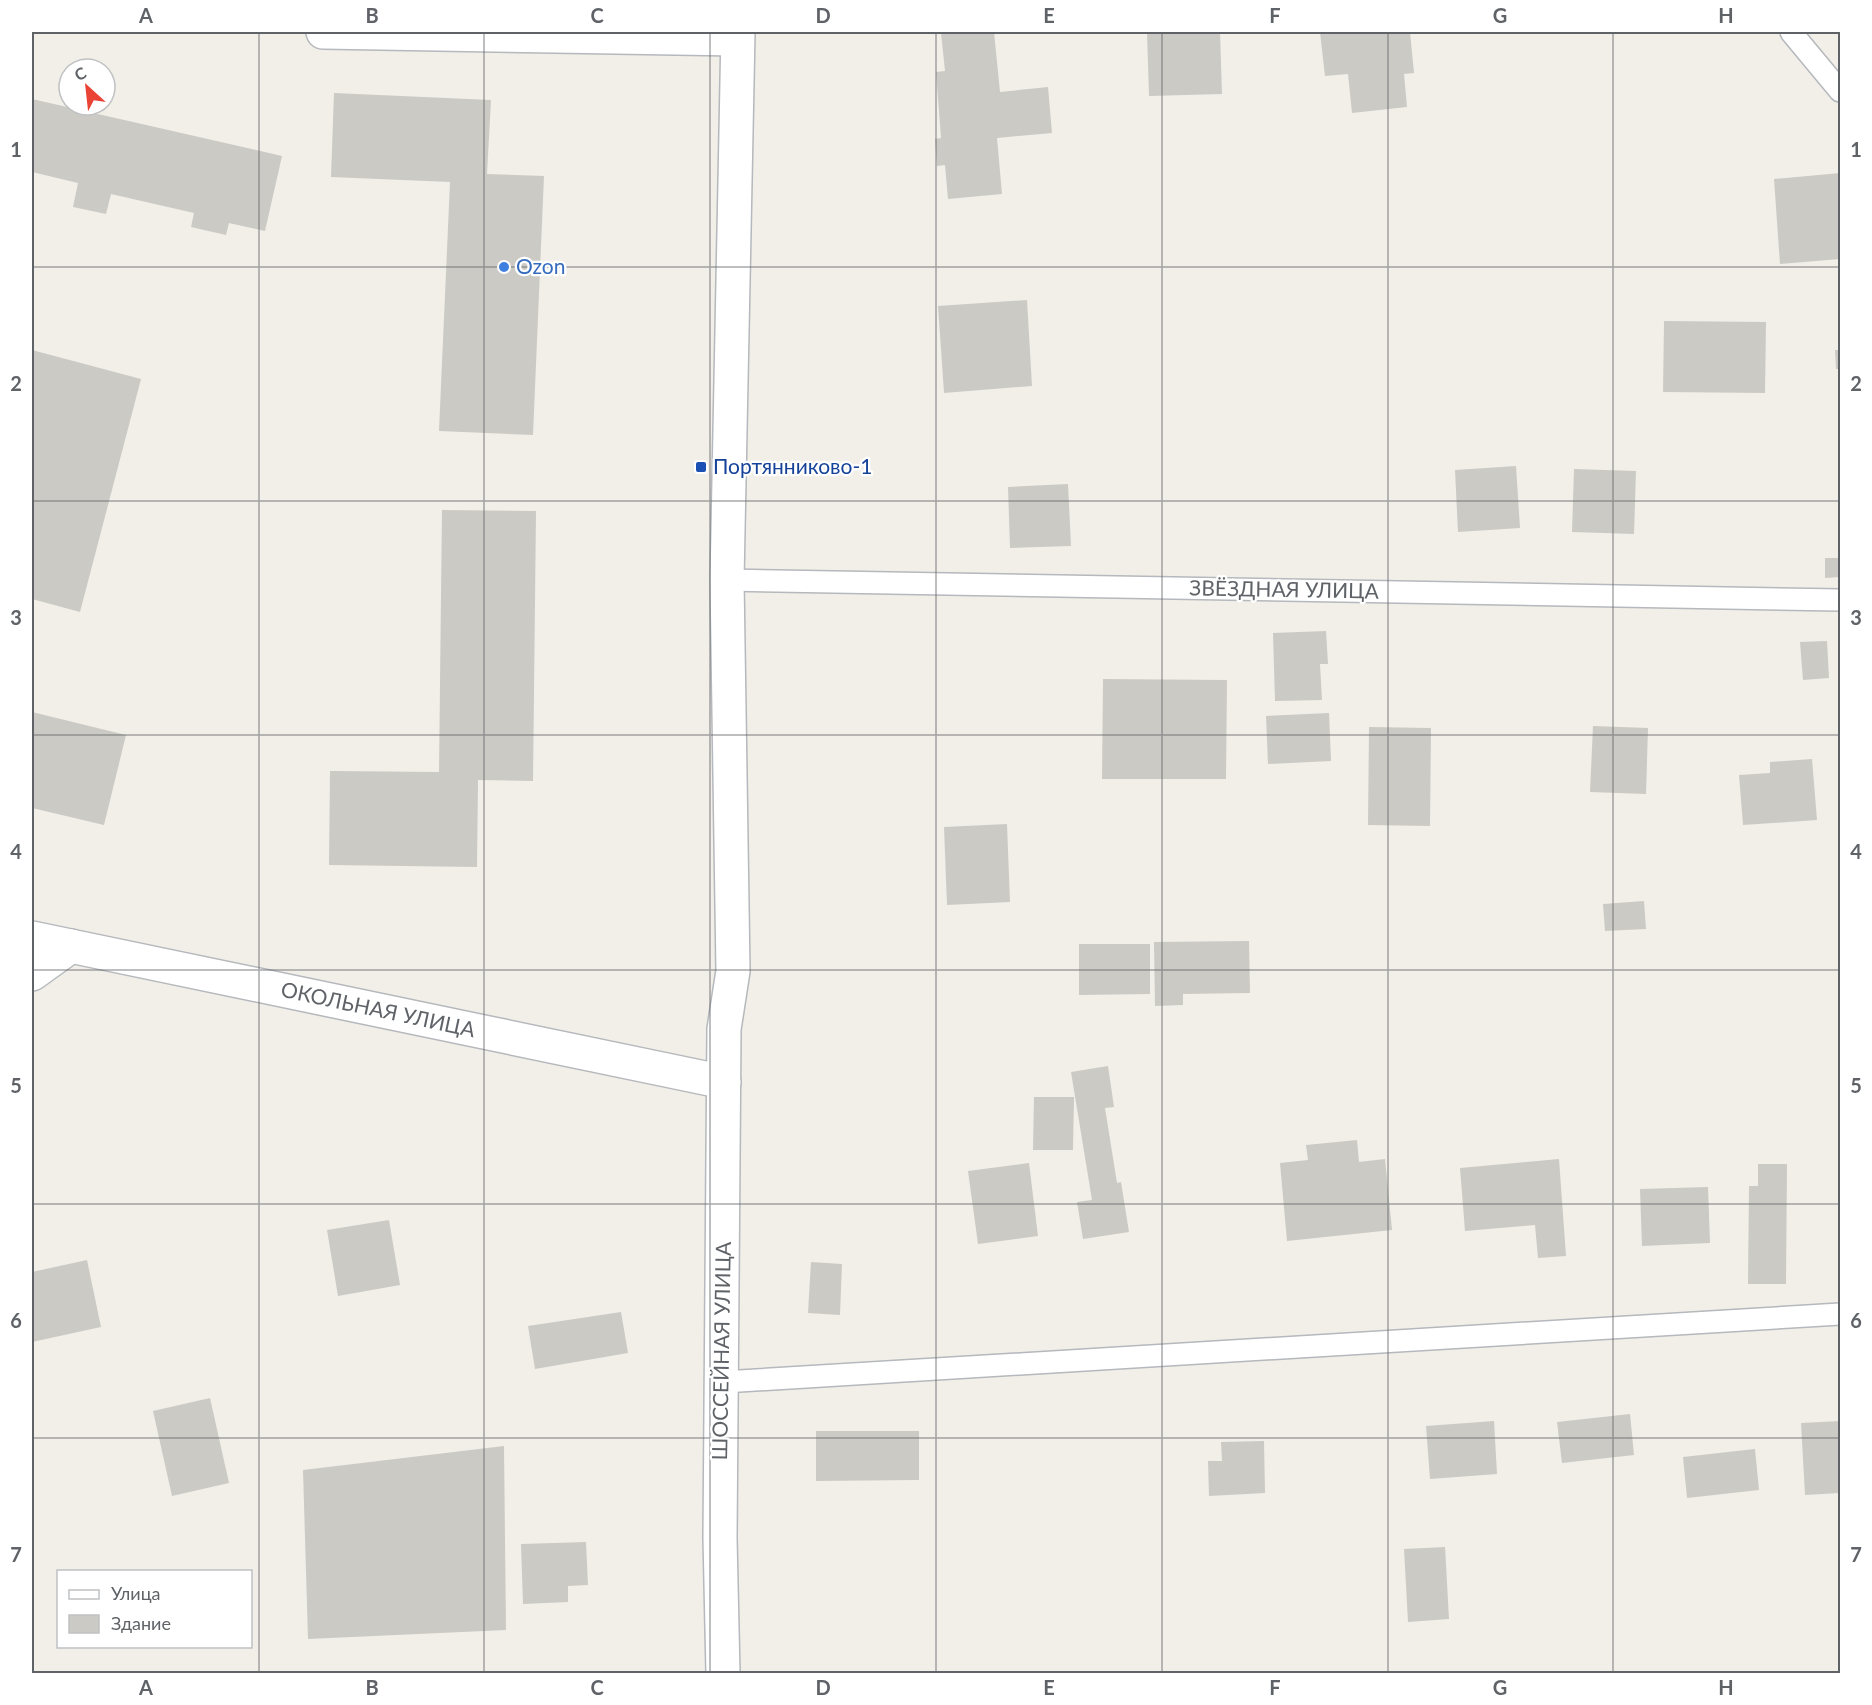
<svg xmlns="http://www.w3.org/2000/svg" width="1872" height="1705" viewBox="0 0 1872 1705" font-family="Lato,sans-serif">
<rect width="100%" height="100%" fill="#f1efe8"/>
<g fill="#cccac5">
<path d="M 994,32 L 1000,92 L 1048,87 L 1052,133 L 997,138 L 1002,194 L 948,199 L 945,165 L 937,166 L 935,139 L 941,138 L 936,72 L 945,71 L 941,33 Z"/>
<path d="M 1147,32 L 1220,32 L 1222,94 L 1149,96 Z"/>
<path d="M 1320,32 L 1410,32 L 1414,73 L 1404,74 L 1407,107 L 1352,113 L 1348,74 L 1325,76 Z"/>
<path d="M 334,93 L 491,100 L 487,174 L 544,176 L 533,435 L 439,431 L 450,182 L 331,177 Z"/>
<path d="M 32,99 L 282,156 L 265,231 L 229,223 L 226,235 L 191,227 L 194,213 L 111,194 L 106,214 L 73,207 L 78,183 L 32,172 Z"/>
<path d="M 1840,173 L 1840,259 L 1780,264 L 1774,179 Z"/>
<path d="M 1027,300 L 1032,386 L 944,393 L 938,306 Z"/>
<path d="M 1664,321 L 1766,322 L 1765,393 L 1663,392 Z"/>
<path d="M 32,350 L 141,379 L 80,612 L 32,599 Z"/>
<path d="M 1835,350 L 1840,350 L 1840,369 L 1836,369 Z"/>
<path d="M 1516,466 L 1520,528 L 1458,532 L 1455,470 Z"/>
<path d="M 1574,469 L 1636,471 L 1634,534 L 1572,532 Z"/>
<path d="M 1068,484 L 1071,546 L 1010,548 L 1008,487 Z"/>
<path d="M 442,510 L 536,511 L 533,781 L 478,780 L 477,867 L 329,865 L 330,771 L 439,772 Z"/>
<path d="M 1825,558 L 1840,558 L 1840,577 L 1825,578 Z"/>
<path d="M 1326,631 L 1328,664 L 1320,664 L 1322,700 L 1275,701 L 1273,633 Z"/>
<path d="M 1827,641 L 1829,678 L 1803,680 L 1800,642 Z"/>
<path d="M 1103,679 L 1227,680 L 1226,779 L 1102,779 Z"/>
<path d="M 32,712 L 126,735 L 104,825 L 32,808 Z"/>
<path d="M 1329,713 L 1331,761 L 1268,764 L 1266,716 Z"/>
<path d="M 1593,726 L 1648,728 L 1646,794 L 1590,792 Z"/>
<path d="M 1369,727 L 1431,728 L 1430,826 L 1368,825 Z"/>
<path d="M 1812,759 L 1817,820 L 1743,825 L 1739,775 L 1770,773 L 1770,762 Z"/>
<path d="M 1007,824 L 1010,902 L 947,905 L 944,827 Z"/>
<path d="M 1644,901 L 1646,929 L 1605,931 L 1603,904 Z"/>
<path d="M 1249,941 L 1250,993 L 1183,994 L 1183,1005 L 1155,1006 L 1154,942 Z"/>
<path d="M 1079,944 L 1150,944 L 1150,994 L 1079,995 Z"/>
<path d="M 1108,1066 L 1114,1107 L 1105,1108 L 1117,1183 L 1121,1182 L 1129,1232 L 1083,1239 L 1077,1202 L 1092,1200 L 1071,1072 Z"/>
<path d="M 1034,1097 L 1074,1097 L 1073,1150 L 1033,1150 Z"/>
<path d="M 1357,1140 L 1359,1162 L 1385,1159 L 1392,1230 L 1287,1241 L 1280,1163 L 1308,1160 L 1306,1145 Z"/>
<path d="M 1559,1159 L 1566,1256 L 1538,1258 L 1535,1225 L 1465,1231 L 1460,1168 Z"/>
<path d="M 1029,1163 L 1038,1236 L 978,1244 L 968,1171 Z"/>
<path d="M 1758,1164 L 1787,1164 L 1786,1284 L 1748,1284 L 1749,1186 L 1758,1186 Z"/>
<path d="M 1708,1187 L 1710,1243 L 1642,1246 L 1640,1189 Z"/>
<path d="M 389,1220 L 400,1285 L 338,1296 L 327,1230 Z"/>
<path d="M 87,1260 L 101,1327 L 32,1342 L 32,1272 Z"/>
<path d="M 811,1262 L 842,1264 L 840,1315 L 808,1313 Z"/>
<path d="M 621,1312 L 628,1353 L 535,1369 L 528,1326 Z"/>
<path d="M 210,1398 L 229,1483 L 172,1496 L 153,1411 Z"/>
<path d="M 1630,1414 L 1634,1455 L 1562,1463 L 1557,1422 Z"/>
<path d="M 1494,1421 L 1497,1474 L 1430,1479 L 1426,1426 Z"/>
<path d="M 1840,1421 L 1840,1493 L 1805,1495 L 1801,1423 Z"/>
<path d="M 816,1431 L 919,1431 L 919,1480 L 816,1481 Z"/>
<path d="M 1264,1441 L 1265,1493 L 1209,1496 L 1208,1461 L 1222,1461 L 1221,1442 Z"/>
<path d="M 504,1446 L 506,1630 L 308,1639 L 303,1470 Z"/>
<path d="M 1755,1449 L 1759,1490 L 1687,1498 L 1683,1457 Z"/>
<path d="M 586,1542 L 588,1585 L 568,1586 L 568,1602 L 523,1604 L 521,1544 Z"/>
<path d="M 1445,1547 L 1449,1619 L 1408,1622 L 1404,1549 Z"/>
</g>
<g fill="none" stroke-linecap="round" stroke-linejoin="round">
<defs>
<g id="service">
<path d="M 1791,32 L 1840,91"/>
<path d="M 727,580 L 1840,600"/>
<path d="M 723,1382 L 1840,1314"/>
</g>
<g id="minor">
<path d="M 323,32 L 737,39"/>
<path d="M 32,938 L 724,1082"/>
<path d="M 32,974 L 71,946"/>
<path d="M 723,1674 L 720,1538 L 724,1029 L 733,971 L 727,580 L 738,32"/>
</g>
</defs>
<use href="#service" stroke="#b5b8bc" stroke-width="24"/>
<use href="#minor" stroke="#b5b8bc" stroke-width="36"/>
<use href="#service" stroke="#fff" stroke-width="21"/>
<use href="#minor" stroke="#fff" stroke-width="33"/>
</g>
<path fill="none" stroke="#5f6368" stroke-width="1.5" stroke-opacity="0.55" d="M 259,32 L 259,1674M 484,32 L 484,1674M 710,32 L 710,1674M 936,32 L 936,1674M 1162,32 L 1162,1674M 1388,32 L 1388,1674M 1613,32 L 1613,1674M 32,267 L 1840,267M 32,501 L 1840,501M 32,735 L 1840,735M 32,970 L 1840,970M 32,1204 L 1840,1204M 32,1438 L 1840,1438"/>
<circle fill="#3f7fe0" stroke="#fff" stroke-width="2" cx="504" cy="267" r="6"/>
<rect fill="#1a4fb4" stroke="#fff" stroke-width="2" x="695" y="461" width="12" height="12" rx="3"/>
<g text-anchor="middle" stroke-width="4.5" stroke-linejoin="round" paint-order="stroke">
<g font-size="21" fill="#366cbe" stroke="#fff" text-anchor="start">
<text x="516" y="274">Ozon</text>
</g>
<g font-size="21" fill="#164399" stroke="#fff" text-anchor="start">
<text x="713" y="474">Портянниково-1</text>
</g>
<g font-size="21" fill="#5f6368" stroke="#fff">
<text transform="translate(1284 590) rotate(1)" y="7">ЗВЁЗДНАЯ УЛИЦА</text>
<text transform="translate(378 1010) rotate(12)" y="7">ОКОЛЬНАЯ УЛИЦА</text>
<text transform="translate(722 1351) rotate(-89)" y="7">ШОССЕЙНАЯ УЛИЦА</text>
</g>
</g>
<rect width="1872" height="1705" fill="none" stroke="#ffffff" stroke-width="66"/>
<rect x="57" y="1570" width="195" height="78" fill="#ffffff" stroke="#bfc1c3" stroke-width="1.5"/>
<rect x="69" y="1590" width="30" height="9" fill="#ffffff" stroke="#bfc1c3" stroke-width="1.5"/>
<text x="111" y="1600" font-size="18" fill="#5f6368">Улица</text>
<rect x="69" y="1615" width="30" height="18" fill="#cccac5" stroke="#bfc1c3" stroke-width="1.5"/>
<text x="111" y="1630" font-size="18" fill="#5f6368">Здание</text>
<g transform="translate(87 87) rotate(333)"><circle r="28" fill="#ffffff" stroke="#bfc1c3" stroke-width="1.5"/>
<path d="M0-4.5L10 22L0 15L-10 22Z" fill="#ea4335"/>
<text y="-9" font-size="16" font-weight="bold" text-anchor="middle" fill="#5f6368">С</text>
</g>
<rect x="33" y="33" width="1806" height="1639" fill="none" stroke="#5f6368" stroke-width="2"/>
<g font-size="20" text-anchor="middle" font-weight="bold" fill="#5f6368">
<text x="146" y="23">A</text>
<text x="372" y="23">B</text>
<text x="597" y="23">C</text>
<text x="823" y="23">D</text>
<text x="1049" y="23">E</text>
<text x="1275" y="23">F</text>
<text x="1500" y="23">G</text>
<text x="1726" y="23">H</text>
<text x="16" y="157">1</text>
<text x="1856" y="157">1</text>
<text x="16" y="391">2</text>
<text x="1856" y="391">2</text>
<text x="16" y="625">3</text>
<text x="1856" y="625">3</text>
<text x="16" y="859">4</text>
<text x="1856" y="859">4</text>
<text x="16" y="1093">5</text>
<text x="1856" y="1093">5</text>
<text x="16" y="1328">6</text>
<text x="1856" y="1328">6</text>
<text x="16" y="1562">7</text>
<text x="1856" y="1562">7</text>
<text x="146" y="1695">A</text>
<text x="372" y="1695">B</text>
<text x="597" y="1695">C</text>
<text x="823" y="1695">D</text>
<text x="1049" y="1695">E</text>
<text x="1275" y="1695">F</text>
<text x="1500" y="1695">G</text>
<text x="1726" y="1695">H</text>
</g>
</svg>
